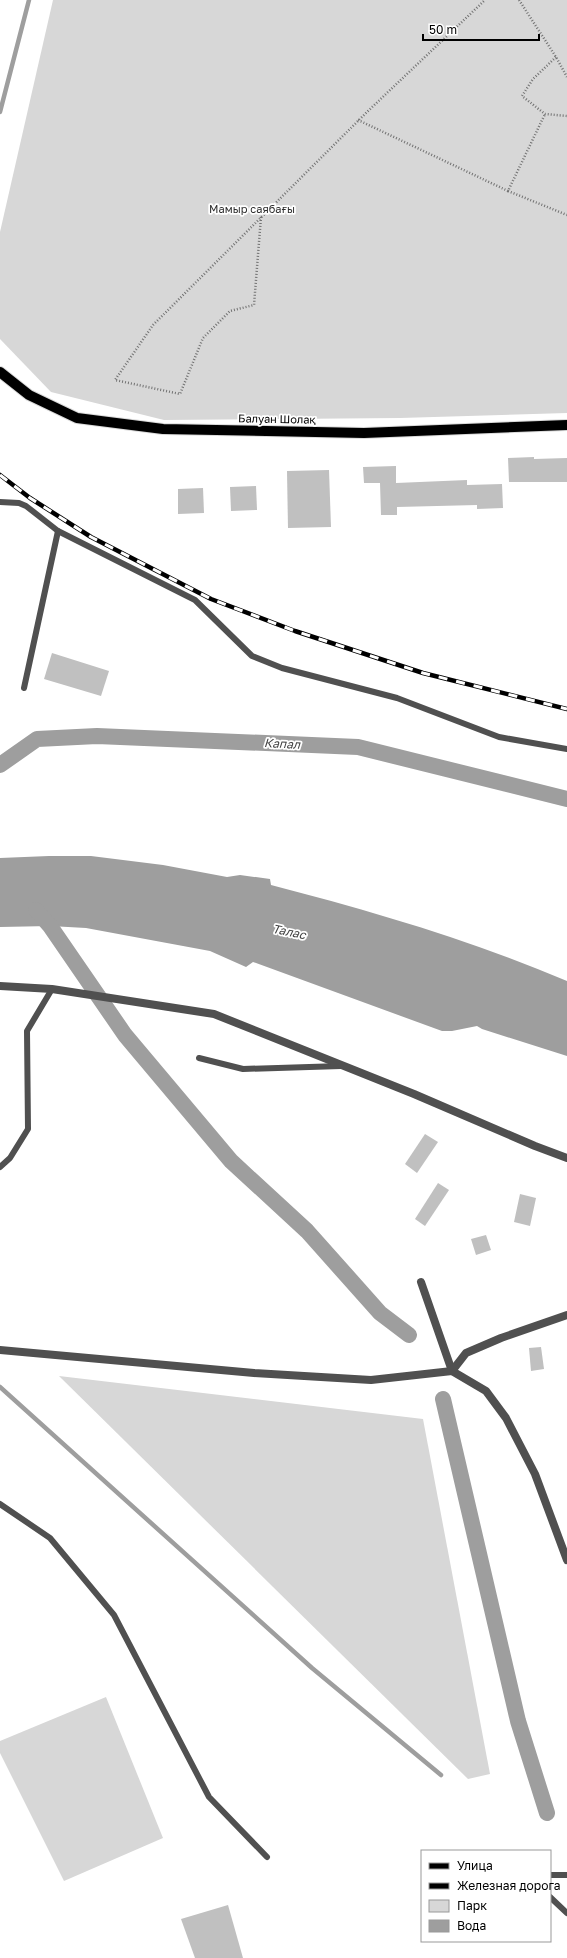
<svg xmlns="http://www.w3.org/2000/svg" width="567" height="1958" viewBox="0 0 567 1958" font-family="'Golos Text',sans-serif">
<rect width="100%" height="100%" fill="#fff"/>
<g fill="#d7d7d7">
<path d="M 53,0 L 567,0 L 567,413 L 400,418 L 164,420 L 51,392 L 0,339 L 0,232 Z"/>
<path d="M 59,1376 L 423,1419 L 490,1774 L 468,1779 Z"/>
<path d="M 106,1697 L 163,1838 L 64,1881 L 0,1753 L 0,1741 Z"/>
</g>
<path fill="#9e9e9e" d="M 49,856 L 91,856 L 163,865 L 227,877 L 240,875 L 270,879 L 271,885 C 371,911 471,940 567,981 L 567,1056 L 482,1029 L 477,1026 L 452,1031 L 442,1031 L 253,962 L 246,967 L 210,951 L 86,928 L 50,926 L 0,927 L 0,858 Z"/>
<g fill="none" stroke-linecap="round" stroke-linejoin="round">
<g stroke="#9e9e9e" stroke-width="4.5">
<path d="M 0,112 L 29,0"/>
<path d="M 0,1387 L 312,1668 L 441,1775"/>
</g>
<g stroke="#9e9e9e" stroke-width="16">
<path d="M 0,765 L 37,739 L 97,736 L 358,747 L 567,799"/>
<path d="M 36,910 L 50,926 L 125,1035 L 231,1161 L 307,1231 L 380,1313 L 409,1335"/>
<path d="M 443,1399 L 518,1721 L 547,1813"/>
</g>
</g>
<g fill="#c0c0c0">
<path d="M 534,457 L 534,459 L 567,458 L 567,482 L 509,482 L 508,458 Z"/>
<path d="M 396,466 L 396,483 L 467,480 L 467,485 L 502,484 L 503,508 L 477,509 L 477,505 L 397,507 L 397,515 L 381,515 L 380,483 L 364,483 L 363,467 Z"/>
<path d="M 329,470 L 331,527 L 288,528 L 287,471 Z"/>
<path d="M 256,486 L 257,510 L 231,511 L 230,487 Z"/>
<path d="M 203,488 L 204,513 L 178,514 L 178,489 Z"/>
<path d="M 52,653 L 109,671 L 101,696 L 44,679 Z"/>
<path d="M 425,1134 L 438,1142 L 417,1173 L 405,1164 Z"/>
<path d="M 438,1183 L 449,1190 L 425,1226 L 415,1219 Z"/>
<path d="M 520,1194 L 536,1198 L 530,1226 L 514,1222 Z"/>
<path d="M 486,1235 L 491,1250 L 476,1255 L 471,1239 Z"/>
<path d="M 541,1347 L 544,1369 L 531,1371 L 529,1348 Z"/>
<path d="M 228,1905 L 243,1958 L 195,1958 L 181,1919 Z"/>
</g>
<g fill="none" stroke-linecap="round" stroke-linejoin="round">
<defs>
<path id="primary" d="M 0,372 L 29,395 L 77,418 L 163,429 L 364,433 L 567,425"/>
</defs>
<use href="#primary" stroke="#dbdbdb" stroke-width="12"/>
<g stroke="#727272" stroke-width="2.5" stroke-dasharray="1 2" stroke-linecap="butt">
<path d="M 519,0 L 556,57 L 567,77"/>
<path d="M 556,57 L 533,79 L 522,96 L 545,114 L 567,116"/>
<path d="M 358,120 L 508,191 L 545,114"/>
<path d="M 508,191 L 567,215"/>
<path d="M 261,217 L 254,305 L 230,311 L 203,338 L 180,394 L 115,380 L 153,325 L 368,111 L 485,0"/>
</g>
<g stroke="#505050" stroke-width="6">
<path d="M 0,502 L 19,503 L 26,506 L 58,531"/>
<path d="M 24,688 L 58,531 L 195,600 L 252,656 L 282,668 L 397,698 L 499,737 L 567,749"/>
<path d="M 199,1058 L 243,1069 L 341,1066"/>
<path d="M 0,1167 L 10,1158 L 28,1129 L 27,1031 L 52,989"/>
<path d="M 0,1504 L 50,1538 L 114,1615 L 209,1797 L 267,1857"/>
<path d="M 550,1875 L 567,1875"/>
<path d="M 550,1897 L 567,1913"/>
</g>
<g stroke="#505050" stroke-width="8">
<path d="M 0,986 L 52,989 L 214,1014 L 414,1094 L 535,1146 L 567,1158"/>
<path d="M 421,1282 L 452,1371 L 486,1391 L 506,1418 L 535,1474 L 567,1560"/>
<path d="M 0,1350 L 254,1373 L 371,1380 L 452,1371 L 466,1353 L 501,1338 L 567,1315"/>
</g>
<use href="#primary" stroke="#000" stroke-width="10"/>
<defs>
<path id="rail" d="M 0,475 L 30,498 L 91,537 L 211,599 L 295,631 L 423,673 L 567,709"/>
</defs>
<use href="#rail" stroke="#000" stroke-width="4.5"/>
<use href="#rail" stroke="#fff" stroke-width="3" stroke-dasharray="9" stroke-linecap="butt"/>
</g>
<g text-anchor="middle" stroke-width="3.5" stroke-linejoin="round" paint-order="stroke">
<g font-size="11" fill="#2e2e2e" stroke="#fff">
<text x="252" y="213">Мамыр саябағы</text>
</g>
<g font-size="11" fill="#000" stroke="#fff">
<text transform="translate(277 419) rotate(1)" y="4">Балуан Шолақ</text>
</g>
<g font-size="12" font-style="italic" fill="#3f3f3f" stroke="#fff">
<text transform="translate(282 744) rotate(3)" y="4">Капал</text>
<text transform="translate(289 932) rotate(12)" y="4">Талас</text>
</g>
</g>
<rect x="421" y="1850" width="130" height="92" fill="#ffffff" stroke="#999999"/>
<rect x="429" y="1863" width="20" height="6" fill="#000000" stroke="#999999"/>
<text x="457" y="1870" font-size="12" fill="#000000">Улица</text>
<rect x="429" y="1883" width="20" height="6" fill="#000000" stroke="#999999"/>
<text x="457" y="1890" font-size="12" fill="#000000">Железная дорога</text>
<rect x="429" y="1900" width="20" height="12" fill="#d7d7d7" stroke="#999999"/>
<text x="457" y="1910" font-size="12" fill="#000000">Парк</text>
<rect x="429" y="1920" width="20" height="12" fill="#9e9e9e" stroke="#999999"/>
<text x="457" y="1930" font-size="12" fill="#000000">Вода</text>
<path d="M423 34v6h116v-6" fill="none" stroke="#000000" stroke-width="2"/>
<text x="429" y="34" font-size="12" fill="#000000" stroke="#ffffff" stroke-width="3" paint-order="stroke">50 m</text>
</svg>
